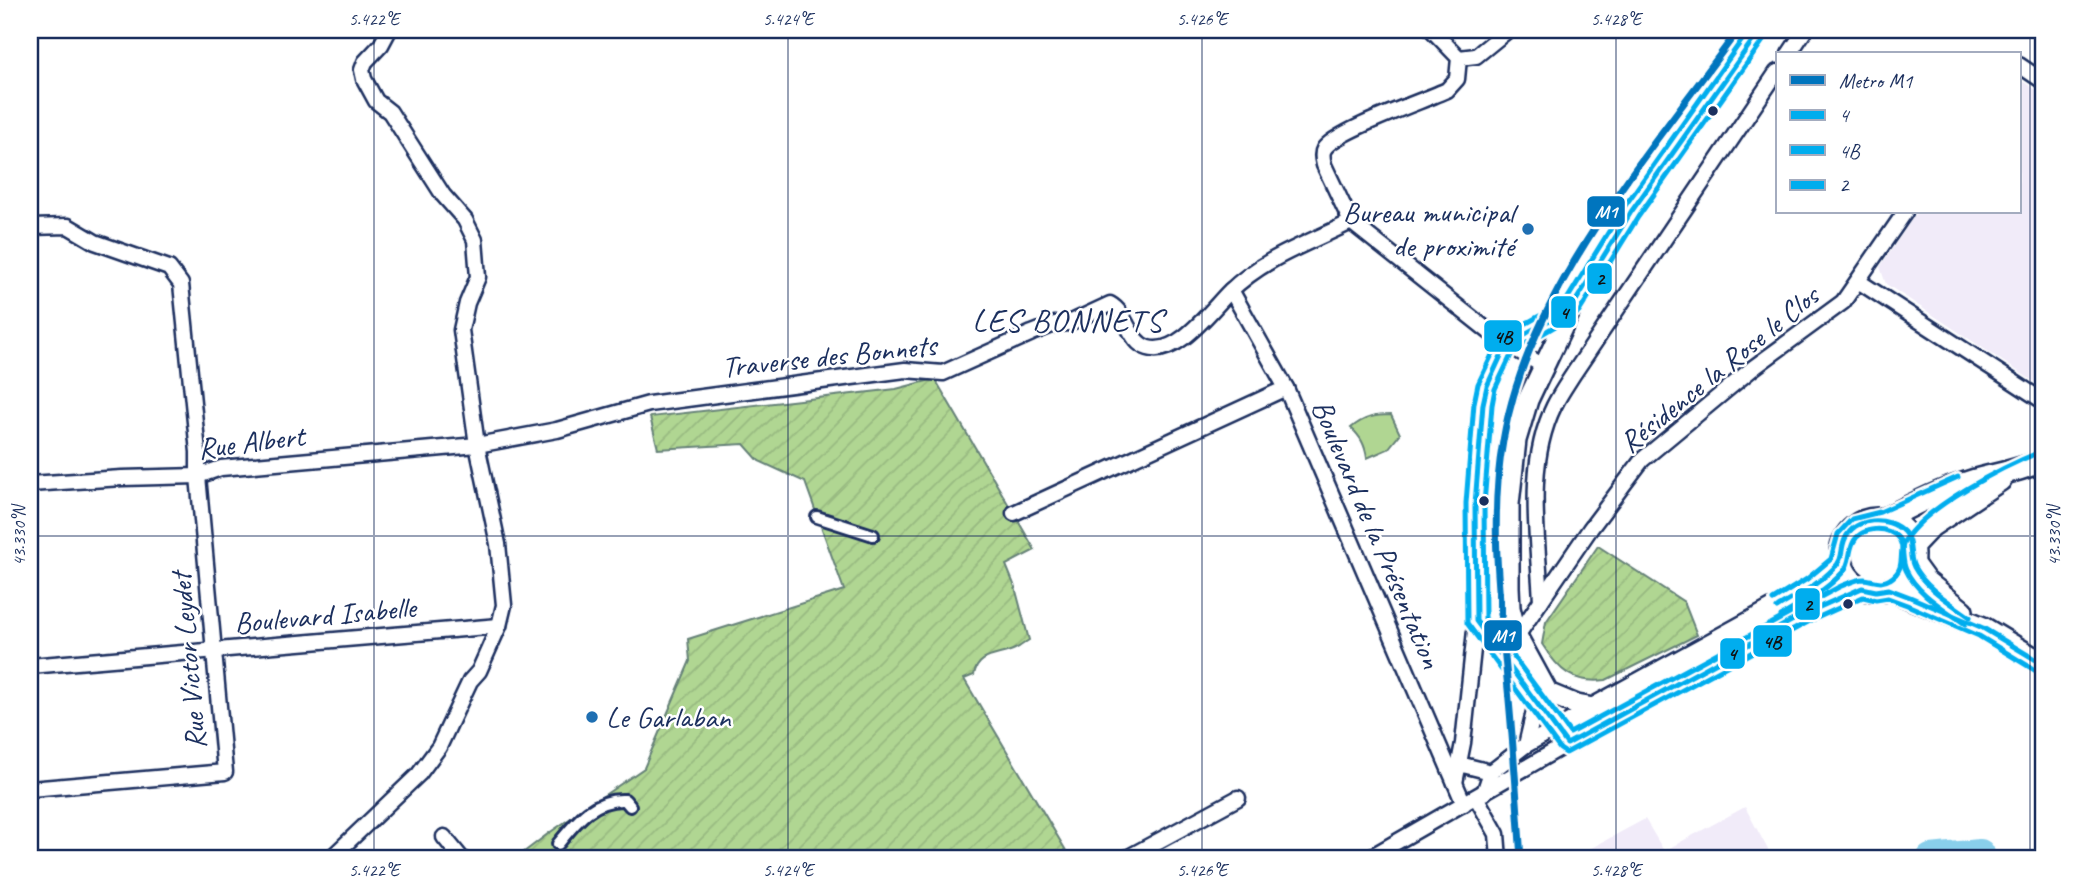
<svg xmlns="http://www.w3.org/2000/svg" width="2073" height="889" viewBox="0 0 2073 889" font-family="Caveat,sans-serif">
<defs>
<pattern id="garden-furrows" width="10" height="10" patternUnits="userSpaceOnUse" patternTransform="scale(1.75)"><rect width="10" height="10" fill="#b0d692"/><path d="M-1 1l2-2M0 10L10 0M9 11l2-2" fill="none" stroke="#97b880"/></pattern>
</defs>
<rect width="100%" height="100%" fill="#fff"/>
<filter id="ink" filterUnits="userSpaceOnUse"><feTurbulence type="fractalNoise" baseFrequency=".0143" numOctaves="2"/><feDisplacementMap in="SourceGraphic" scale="14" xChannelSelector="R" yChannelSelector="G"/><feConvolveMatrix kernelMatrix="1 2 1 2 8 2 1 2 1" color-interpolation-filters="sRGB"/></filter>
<g filter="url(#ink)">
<g fill="#f1ebf9">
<path d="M 2019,79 L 2043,94 L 2043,388 L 1886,284 L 1880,267 L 1917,212 L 2019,212 Z"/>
<path d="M 1745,807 L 1773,859 L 1571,859 L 1645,819 L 1664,851 Z"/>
</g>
<path fill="#b0d692" stroke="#668278" stroke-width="2" d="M 1391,415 L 1400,434 L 1388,449 L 1367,458 C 1365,445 1361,437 1351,428 C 1364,417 1375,415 1391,415 Z"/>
<g fill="url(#garden-furrows)" stroke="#668278" stroke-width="2">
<path d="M 935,379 L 1035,550 L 1006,565 L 1015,587 L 1029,640 C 1024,643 1020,647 1015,649 C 998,657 978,653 974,675 L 964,679 L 1071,859 L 515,859 L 549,833 L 644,768 L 690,661 L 688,639 L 844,590 L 805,482 L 759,461 L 744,444 L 658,449 L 650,417 L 896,389 Z"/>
<path d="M 1598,546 L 1684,602 L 1697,635 L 1606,680 C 1573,684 1559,671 1542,644 L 1546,622 Z"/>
</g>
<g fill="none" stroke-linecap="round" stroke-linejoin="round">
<path stroke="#89cfeb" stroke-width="30" d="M 1931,859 L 1980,854"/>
<defs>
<g id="pedestrian">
<path d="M 817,517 L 873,535"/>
<path d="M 558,844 C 576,822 594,798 625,800 L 630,806"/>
</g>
<g id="minor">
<path d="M 1432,30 L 1459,58 L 1457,79 L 1447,90 C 1423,101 1335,131 1324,149 C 1321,154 1323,160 1324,165 L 1351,222 L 1496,337 L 1543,366"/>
<path d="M 1789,54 L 1805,30"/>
<path d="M 1459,58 L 1476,56 L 1508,30"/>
<path d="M 2019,65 L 2043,81"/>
<path d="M 30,227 L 68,226 L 95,242 L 169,268 L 181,284 L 198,452 L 198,476 L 225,772 L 30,789"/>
<path d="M 1858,281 L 2043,401"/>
<path d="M 1231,290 L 1286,388 L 1464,804"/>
<path d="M 30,484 L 122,478 L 198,476 L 221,468 L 477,445 L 557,430 L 649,404 L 905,370 L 943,373 L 1032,333 L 1055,324 L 1069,323 L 1110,304 C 1128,314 1128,342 1148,348 C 1177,357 1211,310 1229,292 C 1265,257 1307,244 1351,222"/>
<path d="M 1014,513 L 1286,388"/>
<path d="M 1541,601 C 1538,537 1525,465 1554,406 C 1560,394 1567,384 1574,373 L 1777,72"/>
<path d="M 1517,636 L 1590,529 L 1642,460 L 1753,368 L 1843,302 L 1905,212"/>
<path d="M 30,666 L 499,626"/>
<path d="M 1526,745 L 1536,703"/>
<path d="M 1459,764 L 1491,772"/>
<path d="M 1455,783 L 1463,743 L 1476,621"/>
<path d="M 1484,793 L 1491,772 L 1526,745 L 1593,708"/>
<path d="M 1476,797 L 1497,834 L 1499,859"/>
<path d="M 444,837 L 462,859"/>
<path d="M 330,859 L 419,774 L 439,747 L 470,681 L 479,671 L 499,626 L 504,605 L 498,544 L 477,445 L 461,330 L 467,303 L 478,277 L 475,240 L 465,220 L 443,195 L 390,112 L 376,101 L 364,79 L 362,70 L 365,62 L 381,45 L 389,30"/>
<path d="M 1125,859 L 1238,798"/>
<path d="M 1367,859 L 1567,744"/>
</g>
<g id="tertiary">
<path d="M 1760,30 L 1631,212 L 1572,307 L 1528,400 L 1516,440 L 1509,504 L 1509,587 L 1510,608 L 1517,636 L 1548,693 L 1577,705 L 1593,708 L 1795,597 L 1825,576 L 1842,559"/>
<path d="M 1572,307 L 1506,345 L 1492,372 L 1483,404 L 1475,504 L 1476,621 L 1567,744 L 1804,614 L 1862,588"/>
</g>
<g id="secondary">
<circle cx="1877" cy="555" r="36"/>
<path d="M 1883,520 C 1911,506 1939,491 1969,482 C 1994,474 2019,472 2043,460"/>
<path d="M 1912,546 L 1931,526 L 2000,480"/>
<path d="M 1912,563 L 1925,581 L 1962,611"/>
<path d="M 1889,589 L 1983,628 L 2043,664"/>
</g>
</defs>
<use href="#pedestrian" stroke="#1b2f5e" stroke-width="16"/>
<use href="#minor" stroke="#1b2f5e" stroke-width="19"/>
<use href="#tertiary" stroke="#1b2f5e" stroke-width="24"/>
<use href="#secondary" stroke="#1b2f5e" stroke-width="26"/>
<use href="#pedestrian" stroke="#fff" stroke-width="10"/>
<use href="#minor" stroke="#fff" stroke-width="14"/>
<use href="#tertiary" stroke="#fff" stroke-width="19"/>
<use href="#secondary" stroke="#fff" stroke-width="21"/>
<defs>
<g id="bus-1">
<path d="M 1760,30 L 1631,212 L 1572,307 L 1506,345 L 1487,386 L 1483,404 L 1475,504 L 1476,621 L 1567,744 L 1804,614 L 1862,588 L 1876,591 L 1889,589 L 1910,597 L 1983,628 L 2043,664"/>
<path d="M 1777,608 C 1796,596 1818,585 1834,568 C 1844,559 1840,550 1845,539 C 1855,517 1888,515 1904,532 C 1913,542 1908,556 1914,567 C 1926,589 1951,603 1970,617"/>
</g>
<g id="bus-2">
<path d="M 1749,30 L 1624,207 L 1566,301 L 1500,338 L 1478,384 L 1474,403 L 1466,503 L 1467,623 L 1560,749 L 1566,753 L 1808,622 L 1863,597 L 1876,600 L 1888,598 L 1907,605 L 1979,636 L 2038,672"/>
<path d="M 1781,616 C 1802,603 1826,591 1843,572 C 1851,563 1848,554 1853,543 C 1861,526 1888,525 1899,539 C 1905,548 1901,560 1906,570 C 1917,594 1945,609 1965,624"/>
</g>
<g id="bus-3">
<path d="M 1767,35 L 1638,217 L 1579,312 L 1513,351 L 1495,389 L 1492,405 L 1484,504 L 1485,618 L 1570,733 L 1839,587 C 1847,584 1856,579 1864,579 C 1874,580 1881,585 1890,579 C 1908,568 1897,552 1905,540 C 1927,506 2002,467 2040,452"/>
<path d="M 1773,600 L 1807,579 L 1831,559 L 1838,534 L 1852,519 L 1880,512 L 1958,477"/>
</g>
</defs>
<use href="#bus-1" stroke="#fff" stroke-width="10"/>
<use href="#bus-2" stroke="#fff" stroke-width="10"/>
<use href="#bus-3" stroke="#fff" stroke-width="10"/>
<use href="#bus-1" stroke="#00adee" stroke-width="5"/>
<use href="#bus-2" stroke="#00adee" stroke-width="5"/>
<use href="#bus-3" stroke="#00adee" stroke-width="5"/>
<defs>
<path id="metro-1" d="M 1521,859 C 1517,799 1513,739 1507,679 C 1500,600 1489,520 1503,441 C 1528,290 1651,151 1738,30"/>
</defs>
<use href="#metro-1" stroke="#fff" stroke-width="12"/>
<use href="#metro-1" stroke="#0075be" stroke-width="7"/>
</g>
</g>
<path fill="none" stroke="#1b2f5e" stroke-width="2" stroke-opacity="0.45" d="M 374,30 L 374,859M 788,30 L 788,859M 1202,30 L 1202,859M 1616,30 L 1616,859M 2030,30 L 2030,859M 30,536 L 2043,536"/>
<g fill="#1b2f5e" stroke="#fff" stroke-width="2.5">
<circle cx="1713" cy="111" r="6"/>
<circle cx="1484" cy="501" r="6"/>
<circle cx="1848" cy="604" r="6"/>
</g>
<g fill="#1f6fb2" stroke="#fff" stroke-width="2.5">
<circle cx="1528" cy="229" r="7"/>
<circle cx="592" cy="717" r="7"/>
</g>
<g text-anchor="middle" stroke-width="5" stroke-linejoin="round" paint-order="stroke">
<g font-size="30" fill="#1b2f5e" stroke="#fff" text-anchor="end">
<text x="1514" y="222">Bureau municipal<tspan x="1514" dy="34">de proximité</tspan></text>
<text x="606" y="727" text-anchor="start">Le Garlaban</text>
</g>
<g font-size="30" fill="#1b2f5e" stroke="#fff">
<text transform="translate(829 356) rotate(-6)" y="10">Traverse des Bonnets</text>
<text transform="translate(1719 369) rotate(-39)" y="10">Résidence la Rose le Clos</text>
<text transform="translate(251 442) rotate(-7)" y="10">Rue Albert</text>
<text transform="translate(1377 534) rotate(67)" y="10">Boulevard de la Présentation</text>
<text transform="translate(325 615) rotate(-5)" y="10">Boulevard Isabelle</text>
<text transform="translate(188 661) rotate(-95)" y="10">Rue Victor Leydet</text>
</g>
<g font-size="32" letter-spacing="2" fill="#1b2f5e" stroke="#fff">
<text x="1068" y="331">LES BONNETS</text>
</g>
</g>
<g stroke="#fff" stroke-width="2.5">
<rect x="1586" y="195" width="40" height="33" rx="7" fill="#0075be"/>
<rect x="1586" y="262" width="27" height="33" rx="7" fill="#00adee"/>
<rect x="1550" y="295" width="27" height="34" rx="7" fill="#00adee"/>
<rect x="1483" y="319" width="40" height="34" rx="7" fill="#00adee"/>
<rect x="1794" y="587" width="27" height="34" rx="7" fill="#00adee"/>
<rect x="1483" y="619" width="40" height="33" rx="7" fill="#0075be"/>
<rect x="1752" y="624" width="41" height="34" rx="7" fill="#00adee"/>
<rect x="1719" y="637" width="27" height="33" rx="7" fill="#00adee"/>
</g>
<g font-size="19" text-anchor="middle" font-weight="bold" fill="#fff">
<text x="1606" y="218">M1</text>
<text x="1503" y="642">M1</text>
</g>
<g font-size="19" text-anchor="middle" font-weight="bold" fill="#111">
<text x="1600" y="285">2</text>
<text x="1564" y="319">4</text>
<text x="1503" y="343">4B</text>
<text x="1808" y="611">2</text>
<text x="1772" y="648">4B</text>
<text x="1732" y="660">4</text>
</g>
<rect width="2073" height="889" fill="none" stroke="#fff" stroke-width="77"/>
<rect x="1776" y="52" width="245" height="161" fill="#ffffff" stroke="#a4acbf" stroke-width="2"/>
<rect x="1790" y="75" width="35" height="10" fill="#0075be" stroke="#a4acbf" stroke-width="2"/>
<text x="1839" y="88" font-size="21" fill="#1b2f5e">Metro M1</text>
<rect x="1790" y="110" width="35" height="10" fill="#00adee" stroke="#a4acbf" stroke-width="2"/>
<text x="1839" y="122" font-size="21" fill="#1b2f5e">4</text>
<rect x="1790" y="145" width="35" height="10" fill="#00adee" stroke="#a4acbf" stroke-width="2"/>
<text x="1839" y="158" font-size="21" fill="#1b2f5e">4B</text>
<rect x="1790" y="180" width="35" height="10" fill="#00adee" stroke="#a4acbf" stroke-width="2"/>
<text x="1839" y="192" font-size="21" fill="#1b2f5e">2</text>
<rect x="38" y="38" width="1997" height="812" fill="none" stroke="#1b2f5e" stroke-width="2.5"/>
<g font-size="18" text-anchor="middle" fill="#1b2f5e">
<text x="374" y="25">5.422°E</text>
<text x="788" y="25">5.424°E</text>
<text x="1202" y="25">5.426°E</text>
<text x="1616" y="25">5.428°E</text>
<text transform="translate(19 536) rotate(-90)" y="6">43.330°N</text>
<text transform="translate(2054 536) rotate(-90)" y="6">43.330°N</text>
<text x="374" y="876">5.422°E</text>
<text x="788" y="876">5.424°E</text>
<text x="1202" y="876">5.426°E</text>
<text x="1616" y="876">5.428°E</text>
</g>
</svg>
